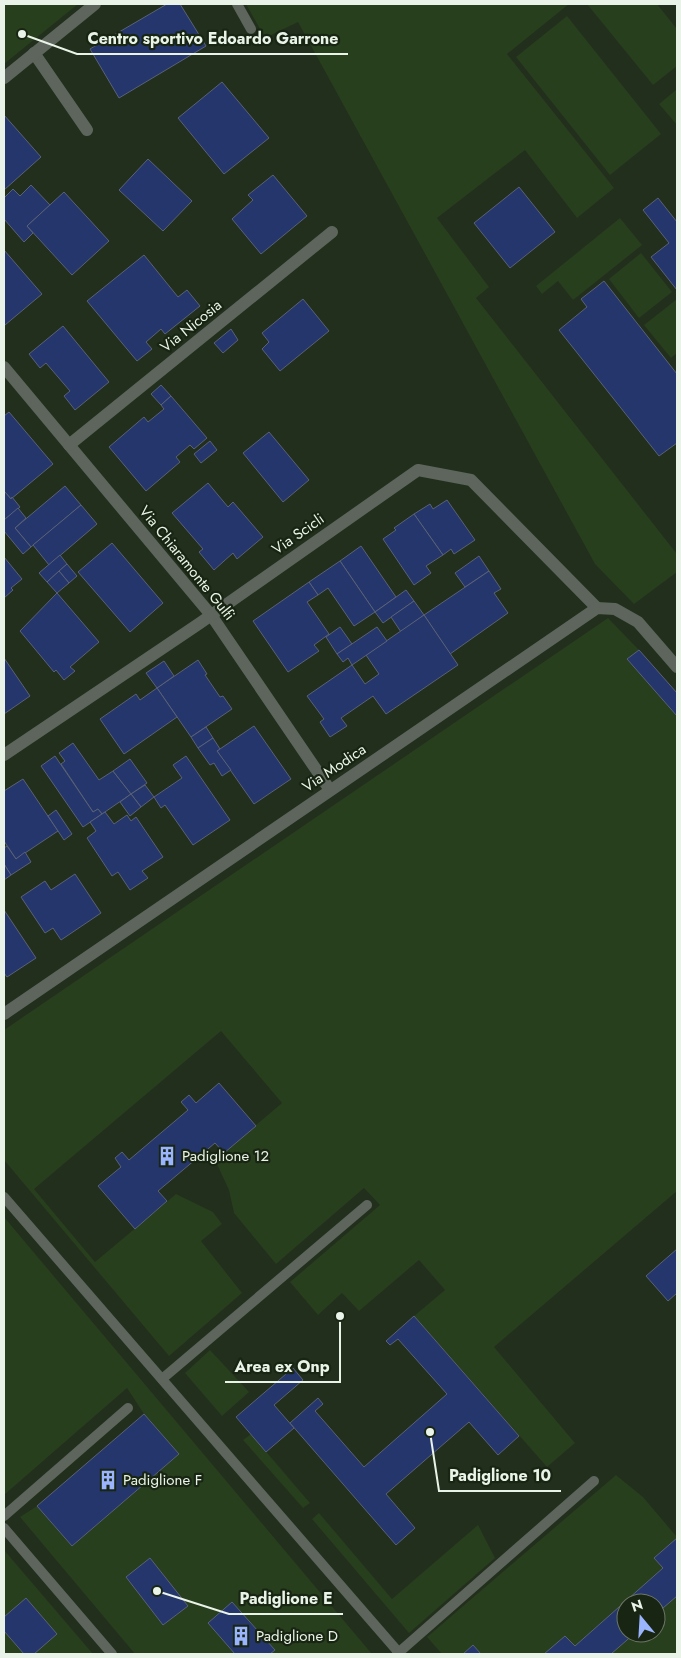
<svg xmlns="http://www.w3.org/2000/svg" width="681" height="1658" viewBox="0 0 681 1658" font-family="Jost,sans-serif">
<rect width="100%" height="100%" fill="#222f1d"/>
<g fill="#273f1d" fill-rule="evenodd">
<path d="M 4,4 L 78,4 L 4,64 Z"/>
<path d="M 246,4 L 569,4 L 507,54 L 614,188 L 577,218 L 525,150 L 437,218 L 489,287 L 476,298 L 677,554 L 677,572 L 634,604 L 595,564 L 298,22 L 265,38 Z"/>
<path d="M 587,4 L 657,4 L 677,29 L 677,66 L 653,85 Z"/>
<path d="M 567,16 L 661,134 L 610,175 L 516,57 Z"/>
<path d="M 677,89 L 677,125 L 659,104 Z"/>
<path d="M 620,218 L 642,245 L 573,300 L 558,281 L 542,294 L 536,286 Z"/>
<path d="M 641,253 L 672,292 L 639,318 L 609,279 Z"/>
<path d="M 677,299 L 677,353 L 671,358 L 644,325 Z"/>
<path d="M 608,618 L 639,650 L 627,659 L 677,716 L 677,1191 L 494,1347 L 575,1443 L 547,1467 L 414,1316 L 445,1290 L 419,1260 L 359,1311 L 342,1293 L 318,1315 L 290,1282 L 380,1205 L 364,1188 L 276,1264 L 234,1213 L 229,1190 L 215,1160 L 282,1103 L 221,1031 L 34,1189 L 95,1262 L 176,1194 L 213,1212 L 222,1224 L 201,1241 L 242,1293 L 169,1356 L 4,1160 L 4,1030 Z"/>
<path d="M 4,1217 L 372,1654 L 135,1654 L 20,1517 L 37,1506 L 72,1546 L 179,1454 L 144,1414 L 127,1388 L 4,1495 Z"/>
<path d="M 210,1350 L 249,1392 L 222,1416 L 185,1373 Z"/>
<path d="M 251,1434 L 310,1503 L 303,1508 L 243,1440 Z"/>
<path d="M 616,1475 L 643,1497 L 677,1537 L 677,1654 L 481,1654 L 473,1645 L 463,1654 L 442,1654 L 427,1637 ZM 626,1603 L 656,1603 L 656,1633 L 626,1633 Z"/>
<path d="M 319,1513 L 392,1599 L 478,1525 L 495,1558 L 409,1633 L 312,1519 Z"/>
<path d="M 4,1550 L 93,1654 L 4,1654 Z"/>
</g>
<g fill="#25366d" stroke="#596177">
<path d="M 167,4 L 180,4 L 206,46 L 119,98 L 90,49 Z"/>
<path d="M 222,82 L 269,138 L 224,174 L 178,118 Z"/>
<path d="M 4,115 L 41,157 L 4,190 Z"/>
<path d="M 148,159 L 192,201 L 163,231 L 119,190 Z"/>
<path d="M 273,175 L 307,216 L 261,254 L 232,219 L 253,200 L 248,195 Z"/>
<path d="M 31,185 L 50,205 L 27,226 L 33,233 L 24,242 L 4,219 L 4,198 L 13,189 L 20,196 Z"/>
<path d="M 519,187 L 555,232 L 510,268 L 474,223 Z"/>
<path d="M 64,192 L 109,241 L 72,275 L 27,226 Z"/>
<path d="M 658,198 L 677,222 L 677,290 L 651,257 L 669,243 L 643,210 Z"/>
<path d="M 4,250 L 42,294 L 5,325 L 4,323 Z"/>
<path d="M 144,255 L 178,297 L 187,290 L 200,306 L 165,334 L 161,329 L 146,342 L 152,349 L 137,361 L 87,301 Z"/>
<path d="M 604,281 L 677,374 L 677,443 L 659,456 L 559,330 L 587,307 L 581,299 Z"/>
<path d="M 303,299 L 329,331 L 280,371 L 262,349 L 269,342 L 262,333 Z"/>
<path d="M 63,326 L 109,382 L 75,410 L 64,396 L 70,391 L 46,363 L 40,368 L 29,354 Z"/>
<path d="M 231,329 L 238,340 L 223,353 L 214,343 Z"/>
<path d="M 161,385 L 171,396 L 161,405 L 151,394 Z"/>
<path d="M 171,396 L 207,438 L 194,449 L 190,445 L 176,457 L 180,462 L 146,491 L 109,447 L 144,417 L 148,422 L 164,409 L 161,405 Z"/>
<path d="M 9,412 L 53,464 L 11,499 L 5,492 L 4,494 L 4,416 Z"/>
<path d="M 269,432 L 309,480 L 283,502 L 243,453 Z"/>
<path d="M 210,441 L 217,450 L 201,463 L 194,454 Z"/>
<path d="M 208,483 L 228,507 L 233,502 L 263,537 L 237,559 L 233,553 L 214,570 L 199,552 L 203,549 L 172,513 Z"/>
<path d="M 65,486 L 81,505 L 31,547 L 15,528 Z"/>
<path d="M 5,492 L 11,499 L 12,497 L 20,507 L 4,520 L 4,494 Z"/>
<path d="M 447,500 L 475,540 L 454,554 L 451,549 L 443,555 L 414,514 L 430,504 L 433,509 Z"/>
<path d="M 81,505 L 97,524 L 49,565 L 33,545 Z"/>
<path d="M 18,508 L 26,518 L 15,528 L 31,547 L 23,554 L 4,531 L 4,520 Z"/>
<path d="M 414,514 L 443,555 L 426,566 L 431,573 L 414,585 L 383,539 L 396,530 L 394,528 Z"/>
<path d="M 112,543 L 163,603 L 130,632 L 78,572 Z"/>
<path d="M 361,546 L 396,597 L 375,612 L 340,561 Z"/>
<path d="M 60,555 L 67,564 L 47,582 L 39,573 Z"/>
<path d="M 479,556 L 489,571 L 465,587 L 455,573 Z"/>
<path d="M 4,557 L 22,579 L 11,588 L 13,590 L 4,598 Z"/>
<path d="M 340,561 L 375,612 L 354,626 L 328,588 L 318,595 L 309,582 Z"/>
<path d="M 67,564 L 77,576 L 69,583 L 59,571 Z"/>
<path d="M 59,571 L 69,583 L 57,593 L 47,582 Z"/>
<path d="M 489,571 L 501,589 L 494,593 L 508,613 L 450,654 L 424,615 Z"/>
<path d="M 309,582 L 318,595 L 307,602 L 329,634 L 314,645 L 319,651 L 288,672 L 253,621 Z"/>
<path d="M 406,590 L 414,601 L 383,623 L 375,612 Z"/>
<path d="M 57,593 L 99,642 L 70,667 L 75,671 L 64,680 L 56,670 L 54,672 L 20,631 Z"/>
<path d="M 414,601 L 424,615 L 401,632 L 391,617 Z"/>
<path d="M 424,615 L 458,665 L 386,714 L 373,696 L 341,718 L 347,726 L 330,737 L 320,722 L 324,719 L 307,696 L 352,665 L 365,684 L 379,674 L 366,655 Z"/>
<path d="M 340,627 L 352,644 L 337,654 L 326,637 Z"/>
<path d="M 377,627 L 387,641 L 352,665 L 348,658 L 343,662 L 337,654 Z"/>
<path d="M 639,650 L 677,693 L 677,716 L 627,659 Z"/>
<path d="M 4,658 L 30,696 L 4,714 Z"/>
<path d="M 198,660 L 207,674 L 205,675 L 220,697 L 223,696 L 232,709 L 191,737 L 157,688 Z"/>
<path d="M 164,661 L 174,676 L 157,688 L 146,673 Z"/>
<path d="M 157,688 L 177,717 L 124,754 L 100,719 L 136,694 L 140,700 Z"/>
<path d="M 254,726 L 291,779 L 254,804 L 217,751 Z"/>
<path d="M 206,727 L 213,738 L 198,748 L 191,737 Z"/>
<path d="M 213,738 L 220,749 L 217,751 L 231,770 L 222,776 L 214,763 L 210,765 L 198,748 Z"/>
<path d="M 73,743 L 99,780 L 113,771 L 131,794 L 102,814 L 98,809 L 93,812 L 61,764 L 65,761 L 59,753 Z"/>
<path d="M 55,756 L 93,812 L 98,809 L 102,814 L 83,827 L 41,766 Z"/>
<path d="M 186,756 L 230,820 L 193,845 L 165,805 L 161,808 L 154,797 L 182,778 L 173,765 Z"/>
<path d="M 130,759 L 147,783 L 131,794 L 113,771 Z"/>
<path d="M 23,779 L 58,831 L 16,859 L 4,841 L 4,791 Z"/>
<path d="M 145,785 L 154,797 L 141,807 L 131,794 Z"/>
<path d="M 131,794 L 141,807 L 130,816 L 120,802 Z"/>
<path d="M 56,810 L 72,834 L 64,840 L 48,816 Z"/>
<path d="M 105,812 L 114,824 L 127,815 L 131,821 L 136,817 L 163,857 L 142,871 L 148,878 L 130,890 L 118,872 L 112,876 L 87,838 L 96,831 L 90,822 Z"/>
<path d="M 7,846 L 16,859 L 25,852 L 31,862 L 11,875 L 4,864 L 4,848 Z"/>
<path d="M 4,864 L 11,875 L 4,880 Z"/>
<path d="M 75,874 L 101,913 L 61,940 L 53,928 L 45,933 L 21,897 L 45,881 L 51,890 Z"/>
<path d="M 4,910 L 36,958 L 7,977 L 4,973 Z"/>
<path d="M 219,1083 L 256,1126 L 224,1153 L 215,1143 L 158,1191 L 167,1201 L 135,1229 L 98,1186 L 121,1167 L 115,1158 L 122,1152 L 129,1160 L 188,1110 L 181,1102 L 189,1095 L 196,1103 Z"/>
<path d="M 677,1249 L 677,1293 L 668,1301 L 646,1276 Z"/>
<path d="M 414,1316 L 519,1436 L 498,1455 L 469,1422 L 386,1494 L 415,1528 L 396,1545 L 290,1423 L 318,1398 L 323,1404 L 315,1411 L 364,1467 L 447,1394 L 398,1339 L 390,1345 L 386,1341 Z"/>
<path d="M 293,1368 L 303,1380 L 274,1405 L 294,1428 L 266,1452 L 236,1417 Z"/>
<path d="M 144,1414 L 179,1454 L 72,1546 L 37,1506 Z"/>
<path d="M 677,1538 L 677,1596 L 656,1614 L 656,1603 L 626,1603 L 626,1633 L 635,1633 L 611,1654 L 544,1654 L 565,1636 L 575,1646 L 663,1568 L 654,1558 Z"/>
<path d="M 150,1558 L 188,1606 L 163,1625 L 126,1577 Z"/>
<path d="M 26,1598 L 57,1634 L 34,1654 L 24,1654 L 4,1631 L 4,1617 Z"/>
<path d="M 232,1602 L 275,1650 L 270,1654 L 235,1654 L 208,1623 Z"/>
<path d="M 473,1645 L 481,1654 L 463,1654 Z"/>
</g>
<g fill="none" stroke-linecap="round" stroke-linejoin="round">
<g stroke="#5e655c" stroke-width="10">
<path d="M 237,4 L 251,29"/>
<path d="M 4,1197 L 400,1654"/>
<path d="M 162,1379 L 367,1205"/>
<path d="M 4,1516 L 128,1408"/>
<path d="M 4,1528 L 112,1654"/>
<path d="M 397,1654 L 594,1481"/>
</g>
<g stroke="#5e655c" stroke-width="12">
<path d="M 34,53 L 87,130"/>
<path d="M 4,78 L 95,4"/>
<path d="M 4,367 L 211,615 L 330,790"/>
<path d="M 69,445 L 332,232"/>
<path d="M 4,755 L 200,623 L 418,470 L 471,480 L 597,608"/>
<path d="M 4,1014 L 597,608 L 615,609 L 638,622 L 677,667"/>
</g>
</g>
<defs>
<symbol id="building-bare" viewBox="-9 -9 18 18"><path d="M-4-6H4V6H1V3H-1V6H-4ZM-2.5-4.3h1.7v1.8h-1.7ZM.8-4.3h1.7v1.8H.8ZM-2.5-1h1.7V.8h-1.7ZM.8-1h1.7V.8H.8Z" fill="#9ab5fd" stroke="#182513" stroke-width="2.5" paint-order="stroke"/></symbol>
</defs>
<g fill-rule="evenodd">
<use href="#building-bare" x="153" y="1142" width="28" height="28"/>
<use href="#building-bare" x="94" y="1466" width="28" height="28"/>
<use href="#building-bare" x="227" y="1622" width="28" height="28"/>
</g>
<g text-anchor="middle" stroke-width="4.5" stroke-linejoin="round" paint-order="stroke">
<g font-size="15" fill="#eaf3e7" stroke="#182513">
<text transform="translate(191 326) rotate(-39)" y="5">Via Nicosia</text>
<text transform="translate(298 534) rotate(-35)" y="5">Via Scicli</text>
<text transform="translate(187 563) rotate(51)" y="5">Via Chiaramonte Gulfi</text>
<text transform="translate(334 768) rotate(-34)" y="5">Via Modica</text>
</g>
<g font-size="15" fill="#eaf3e7" stroke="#182513" text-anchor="start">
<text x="182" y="1161">Padiglione 12</text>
<text x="123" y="1485">Padiglione F</text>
<text x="256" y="1641">Padiglione D</text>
</g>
</g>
<path fill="none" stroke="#eaf3e7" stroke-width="2" d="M22 34L77 54H348M340 1316L340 1382H225M430 1432L439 1491H561M157 1591L229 1614H343"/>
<g fill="#eaf3e7" stroke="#182513" stroke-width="2">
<circle cx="22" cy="34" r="5"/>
<circle cx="340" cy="1316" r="5"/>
<circle cx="430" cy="1432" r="5"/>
<circle cx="157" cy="1591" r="5"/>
</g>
<g font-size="16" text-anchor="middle" font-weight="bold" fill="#eaf3e7" stroke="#182513" stroke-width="4.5" stroke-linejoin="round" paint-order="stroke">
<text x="213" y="44">Centro sportivo Edoardo Garrone</text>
<text x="282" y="1372">Area ex Onp</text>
<text x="500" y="1481">Padiglione 10</text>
<text x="286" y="1604">Padiglione E</text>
</g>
<rect width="681" height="1658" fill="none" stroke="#eaf3e7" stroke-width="10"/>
<g transform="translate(641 1618) rotate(342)"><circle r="24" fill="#182513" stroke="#6c7768"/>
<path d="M0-4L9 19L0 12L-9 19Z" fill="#9ab5fd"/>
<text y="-8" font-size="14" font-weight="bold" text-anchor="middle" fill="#eaf3e7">N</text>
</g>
</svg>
